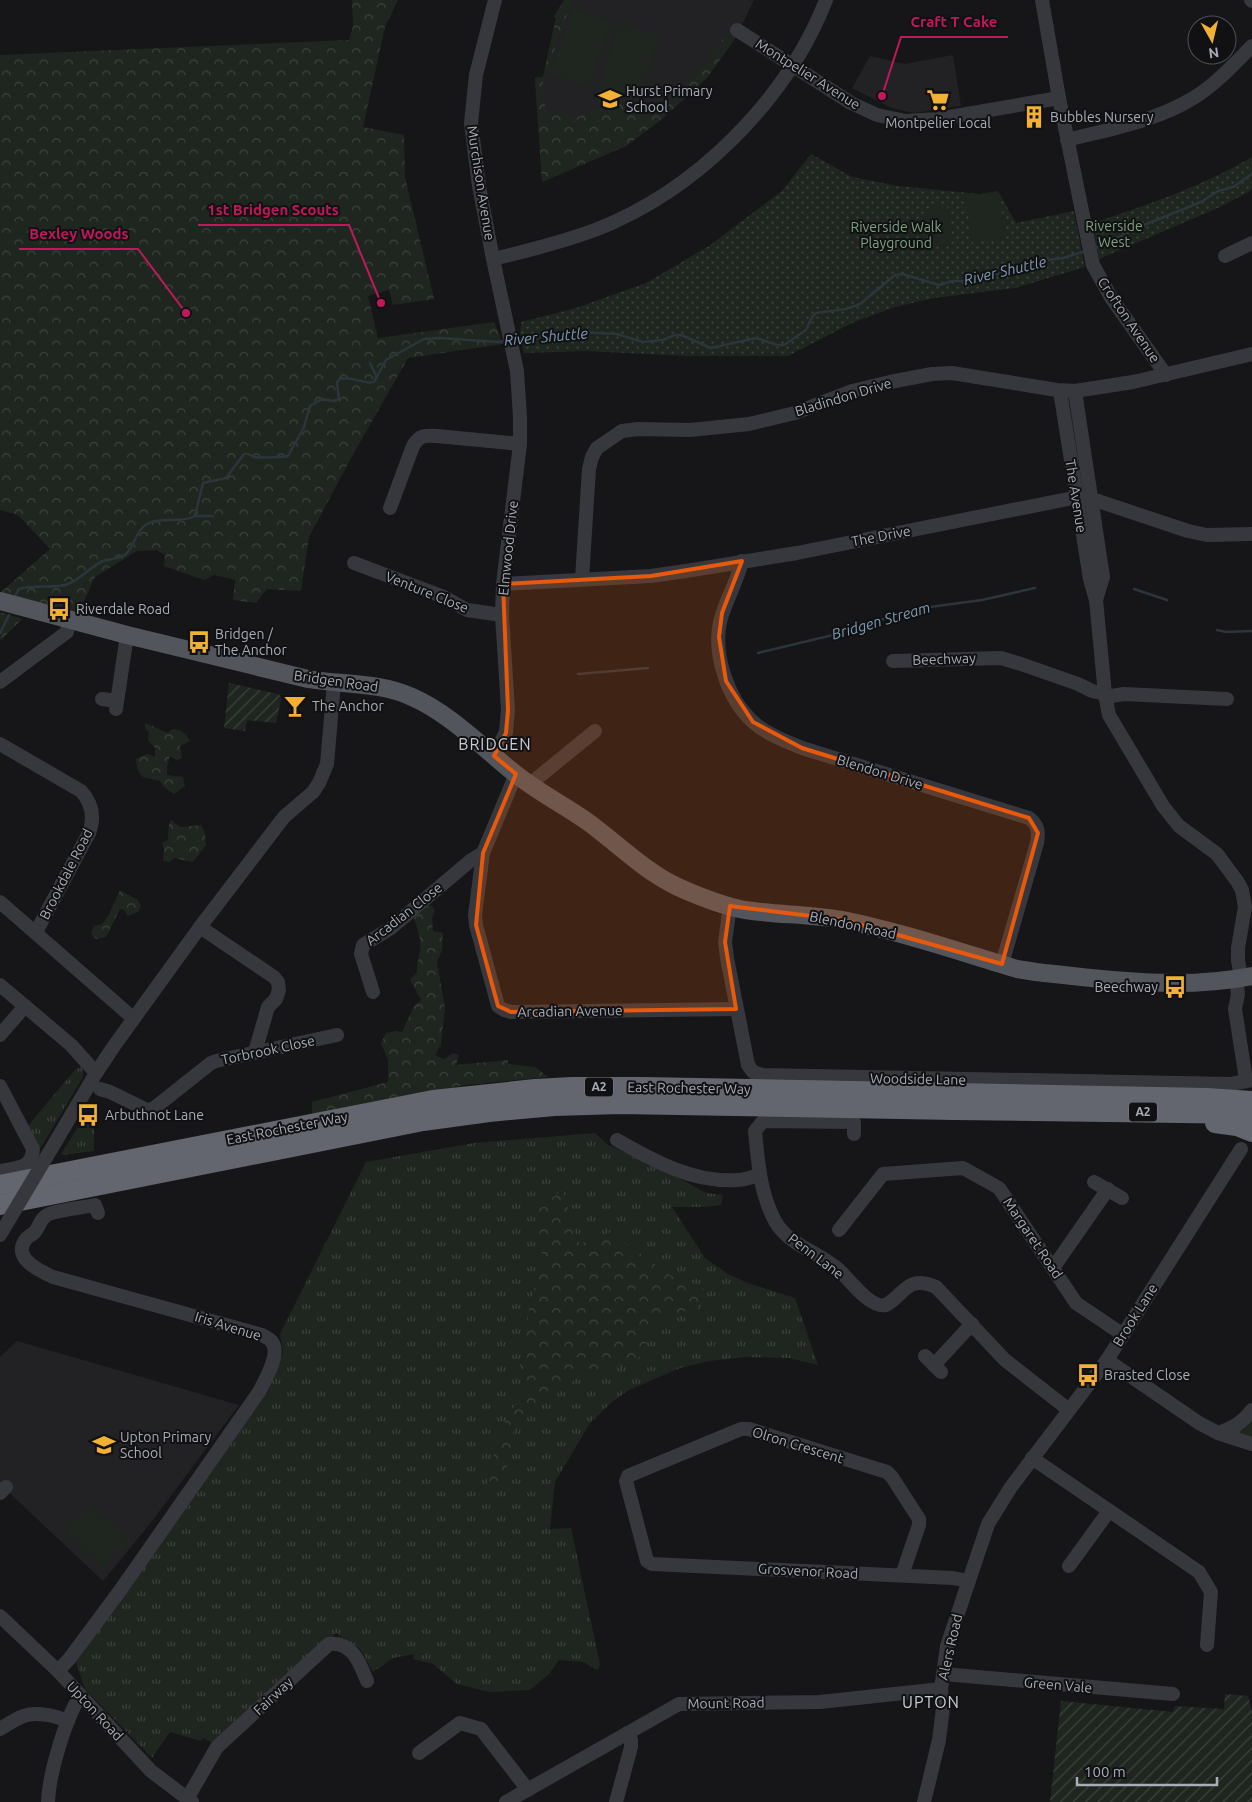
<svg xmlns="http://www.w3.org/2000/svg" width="1252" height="1802" viewBox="0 0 1252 1802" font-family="Ubuntu,sans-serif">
<defs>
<pattern id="grass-tufts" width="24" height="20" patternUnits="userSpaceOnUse" patternTransform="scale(1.25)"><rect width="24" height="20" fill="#1e261f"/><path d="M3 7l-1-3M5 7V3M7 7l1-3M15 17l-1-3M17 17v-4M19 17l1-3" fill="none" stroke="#3c433d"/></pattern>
<pattern id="forest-crowns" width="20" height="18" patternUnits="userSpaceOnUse" patternTransform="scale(1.25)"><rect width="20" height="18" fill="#1e261f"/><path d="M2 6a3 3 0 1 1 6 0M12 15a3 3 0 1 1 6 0" fill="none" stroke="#3c433d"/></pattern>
<pattern id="park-dots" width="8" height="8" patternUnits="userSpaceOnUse" patternTransform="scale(1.25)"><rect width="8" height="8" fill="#1e261f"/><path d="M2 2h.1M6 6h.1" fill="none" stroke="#3c433d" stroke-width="1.8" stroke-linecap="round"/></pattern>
<pattern id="garden-furrows" width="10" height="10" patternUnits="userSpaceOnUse" patternTransform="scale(1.25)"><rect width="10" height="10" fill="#1e261f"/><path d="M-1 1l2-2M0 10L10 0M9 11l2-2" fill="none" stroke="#3c433d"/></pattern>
</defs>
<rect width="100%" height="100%" fill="#161618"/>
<g fill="#222225">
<path d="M 564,0 L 754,0 L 736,37 L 711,73 L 662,119 L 626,146 L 542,182 L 535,78 L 543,77 L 556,18 L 554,17 Z"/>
<path d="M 953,55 L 961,106 L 914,113 L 892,108 L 852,88 L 870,56 L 904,64 Z"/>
<path d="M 17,1341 L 239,1405 L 149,1525 L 103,1581 L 0,1484 L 0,1357 Z"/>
</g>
<g fill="url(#grass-tufts)">
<path d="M 81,1067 L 83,1070 L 83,1077 L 40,1149 L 27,1127 L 75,1070 Z"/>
<path d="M 86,1114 L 92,1114 L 94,1123 L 94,1151 L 64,1155 L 61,1154 Z"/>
<path d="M 595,1133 L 608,1145 L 665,1170 L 706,1193 L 723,1195 L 721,1205 L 706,1207 L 672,1207 L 705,1258 L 728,1274 L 748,1283 L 795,1298 L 818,1365 L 789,1358 L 746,1357 L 709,1361 L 680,1368 L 629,1390 L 612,1402 L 590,1423 L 555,1482 L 550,1529 L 571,1528 L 600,1664 L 598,1670 L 583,1662 L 559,1660 L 549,1674 L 530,1690 L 489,1692 L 457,1684 L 433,1664 L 413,1659 L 414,1654 L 393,1658 L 373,1672 L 360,1649 L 336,1633 L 215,1744 L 203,1738 L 201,1741 L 170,1732 L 152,1758 L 85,1689 L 76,1662 L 267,1393 L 283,1353 L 280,1334 L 366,1162 L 474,1143 Z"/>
<path d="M 1252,1416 L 1252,1442 L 1234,1433 Z"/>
</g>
<g fill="url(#forest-crowns)">
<path d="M 352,0 L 398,0 L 385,27 L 363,127 L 404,135 L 405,177 L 434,299 L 393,305 L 389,290 L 368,296 L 378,338 L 494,322 L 503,344 L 408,358 L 351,458 L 309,537 L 301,591 L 267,589 L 256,603 L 233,600 L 235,580 L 214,575 L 204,580 L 164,566 L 165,555 L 156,550 L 137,551 L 95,577 L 78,614 L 0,593 L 50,549 L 18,515 L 0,510 L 0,55 L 349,40 L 353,26 Z"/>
<path d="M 564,0 L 572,0 L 543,83 L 546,115 L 558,112 L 575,118 L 621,100 L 644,108 L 676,98 L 698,72 L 727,33 L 736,37 L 706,79 L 662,119 L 626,146 L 542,182 L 535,78 L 543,77 L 556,18 L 554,17 Z"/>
<path d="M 0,612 L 22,619 L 0,641 Z"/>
<path d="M 145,723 L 168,733 L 172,729 C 182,730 185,732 190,741 L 180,746 L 182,758 L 177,760 L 170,756 L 167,767 L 167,775 L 183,777 L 185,786 L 174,794 L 164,787 L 160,781 C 142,777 138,779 136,759 L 147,754 L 155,757 L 155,748 L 148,740 L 149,732 L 145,728 Z"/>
<path d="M 171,820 L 180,827 L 201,825 L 205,833 L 206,845 L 193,862 L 174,858 L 170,862 L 163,861 L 164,850 L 162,843 L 168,839 L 169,824 Z"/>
<path d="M 120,890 L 138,900 L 141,906 L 138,912 L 128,916 L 124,910 L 120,909 L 106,937 L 96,939 L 91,934 L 94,926 L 102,924 L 108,916 Z"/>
<path d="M 431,905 L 435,910 L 432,918 L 433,931 L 443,933 L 442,950 L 437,962 L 445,1008 L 441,1045 L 435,1055 L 444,1059 L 453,1053 L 459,1055 L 456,1065 L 508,1060 L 508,1064 L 535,1067 L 548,1077 L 465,1085 L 312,1115 L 312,1102 L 388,1082 L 388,1060 L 381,1043 L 386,1033 L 396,1031 L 402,1032 L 414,1006 L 421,1000 L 410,980 L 417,972 C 416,964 419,959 420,951 C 422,940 417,928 414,918 L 426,907 Z"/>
<path d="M 562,1191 L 568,1201 L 568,1219 L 579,1243 L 599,1239 L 610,1232 L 677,1280 L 693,1283 L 705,1290 L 698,1308 L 660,1317 L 650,1333 L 640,1357 L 623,1367 L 613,1360 L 602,1375 L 586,1371 L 559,1392 L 543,1402 L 528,1407 L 515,1425 L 503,1485 L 493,1496 L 487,1489 C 491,1464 497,1436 509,1413 C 513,1407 520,1401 525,1395 L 522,1385 L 520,1364 L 526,1334 L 530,1301 L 537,1280 L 542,1252 L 538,1227 L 538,1207 Z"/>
</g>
<g fill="url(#park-dots)">
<path d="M 811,154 L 852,177 L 898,186 L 980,194 L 998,191 L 1016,223 L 1074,211 L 1085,267 L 1015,288 L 934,298 L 895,307 L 852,323 L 788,356 L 686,356 L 586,351 L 524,353 L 520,336 L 521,322 L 576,308 L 646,283 L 709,246 L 782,191 Z"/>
<path d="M 1252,157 L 1252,190 L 1220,207 L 1099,259 L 1093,223 C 1147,205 1203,186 1252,157 Z"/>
</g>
<g fill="url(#garden-furrows)">
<path d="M 229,683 L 282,695 L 276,723 L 247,720 L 245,731 L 224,728 Z"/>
<path d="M 1225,1694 L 1248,1696 L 1252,1712 L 1252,1802 L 1050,1802 L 1061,1701 L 1173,1712 L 1175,1706 L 1224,1709 Z"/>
</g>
<g fill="#1e261f">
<path d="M 573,8 L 612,21 L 589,87 L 550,74 Z"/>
<path d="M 619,22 L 660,35 L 639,101 L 598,88 Z"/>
<path d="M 998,191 L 1006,237 L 973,243 L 965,197 Z"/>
<path d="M 947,205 L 953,242 L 931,246 L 924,209 Z"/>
<path d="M 91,1504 L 129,1540 L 102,1569 L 64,1531 Z"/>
</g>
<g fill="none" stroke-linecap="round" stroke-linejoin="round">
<g stroke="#2c353c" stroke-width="2.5">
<path d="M 1093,248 L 1101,246 L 1144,225 L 1201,202 L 1218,191 L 1233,187 L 1252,174"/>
<path d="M 516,339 L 578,332 L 617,334 L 643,342 L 663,340 L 675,335 L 681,335 L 711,348 L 756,338 L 777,345 L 784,345 L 806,330 L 812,317 L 816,313 L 846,309 L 860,304 L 895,275 L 902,274 L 939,285 L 952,281 L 963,281 L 1018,270 L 1040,261 L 1063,258 L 1086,251"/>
<path d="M 370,363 L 377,378"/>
<path d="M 195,516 L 203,483 L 226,478 L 244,454 C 250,453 250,456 255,457 C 258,458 285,457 288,456 L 304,427 L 310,406 L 322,399 L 334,401 L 339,399 L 337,383 L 339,379 C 352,375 363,385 374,382 L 386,360 L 424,339 L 440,338 L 498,342 L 505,341"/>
<path d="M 195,516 L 213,516"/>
<path d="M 1134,589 L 1167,600"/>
<path d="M 15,596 L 19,589 C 35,584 56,589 68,584 C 79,580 90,567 103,561 C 110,559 118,559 125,555 C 135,547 135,531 147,524 C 161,516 180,524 195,516"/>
<path d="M 1217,630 L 1226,632 L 1252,631"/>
<path d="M 0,633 L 9,615"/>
<path d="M 758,653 L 837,634 L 915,609 L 982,600 L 1035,588"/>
<path d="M 578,674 L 648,668"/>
</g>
<g stroke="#37383d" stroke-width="14">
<path d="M 1042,0 L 1059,98 L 1093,265 L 1112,299 L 1166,375"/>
<path d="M 1251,0 L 1252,1"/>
<path d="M 737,30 L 851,103 L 877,115 L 906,121 L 938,119 L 1059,98"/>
<path d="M 1067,140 C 1110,129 1157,121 1195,97 C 1217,83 1234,64 1252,46"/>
<path d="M 1225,256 L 1252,243"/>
<path d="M 493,259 C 527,251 562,242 595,230 C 696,191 787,100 826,0"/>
<path d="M 1060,391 L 1090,579 L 1096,600 L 1105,694"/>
<path d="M 1075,391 L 1103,577 L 1096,600"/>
<path d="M 390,508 L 413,446 C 419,435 426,435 437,436 L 520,444"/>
<path d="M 742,561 C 737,583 725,601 720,622 C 713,655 728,699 752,721 C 766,734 785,741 802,748 L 1029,818 C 1038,825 1039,831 1037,843 L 1002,964"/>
<path d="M 354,563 L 444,597 L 467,610 L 502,615"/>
<path d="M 582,579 L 589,469 L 592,457 L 597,448 L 622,431 L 638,429 L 690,430 L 749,424 L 795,413 L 852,391 L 890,382 L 932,374 L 952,373 L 1057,390 L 1075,391 L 1133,382 L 1252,354"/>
<path d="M 503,584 L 651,576 L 686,571 L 797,553 L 1083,496 L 1188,531 L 1207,535 L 1252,534"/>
<path d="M 893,661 L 1001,658 L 1021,664 L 1078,684 L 1092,691 L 1105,694 L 1109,715 L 1163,806 L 1179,826 L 1217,854 L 1237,881 L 1242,890 L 1245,907 L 1238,948 L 1238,960 L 1241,978"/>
<path d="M 0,682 L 67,632 L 69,620"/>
<path d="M 1105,697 L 1124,694 L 1227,699"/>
<path d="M 102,699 L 117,701"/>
<path d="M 116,709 L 127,635"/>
<path d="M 0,744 L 81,791 C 92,803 95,817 89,833 L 36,932"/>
<path d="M 494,756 L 506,732 L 508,710 L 502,615 L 503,584 L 520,444 L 520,417 L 517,371 L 493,259 L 479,186 L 471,123 L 476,75 L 495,0"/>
<path d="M 516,774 L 483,853 L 475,915 L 476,925 L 498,1006 L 504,1010 L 511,1012 L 736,1009"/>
<path d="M 530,784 L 595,731"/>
<path d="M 0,902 L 133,1018"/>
<path d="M 730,906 L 725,942 L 727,958 L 748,1065 L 753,1072 L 762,1075 L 1231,1084 L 1252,1080"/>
<path d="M 200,927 L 274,977 L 278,982 L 279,990 L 276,999 L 268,1007 L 255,1052"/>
<path d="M 1236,979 L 1238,994 L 1235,1009 L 1246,1080"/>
<path d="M 0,985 L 71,1045 L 96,1073"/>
<path d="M 373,992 L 361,954 L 363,945 L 391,928 L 470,861 L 483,853"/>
<path d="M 0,1035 L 25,1006"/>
<path d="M 0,1086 L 33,1149 C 32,1169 16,1168 0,1171"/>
<path d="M 100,1089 L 110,1092 L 147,1110 L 153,1109 L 211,1063 L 216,1061 L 337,1035"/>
<path d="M 854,1134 L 854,1122 L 763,1121 L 755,1131 C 758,1162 760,1193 775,1221 C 788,1245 819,1252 839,1270 C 850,1280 870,1309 886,1305 C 906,1293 907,1275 936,1287 L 1005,1360 L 1069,1410"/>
<path d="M 617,1140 C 654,1161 693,1183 737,1180 C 744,1180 752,1177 759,1175"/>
<path d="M 56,1141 L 96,1073 L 114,1046 L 200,927 L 284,817 L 313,792 L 319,783 L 327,764 L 334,683"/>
<path d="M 1094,1182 L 1122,1198"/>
<path d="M 839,1230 L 883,1174 L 963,1168 L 999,1188 L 1076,1303 L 1122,1334"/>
<path d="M 1053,1268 L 1108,1189"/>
<path d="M 925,1356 L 941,1372"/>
<path d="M 1107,1360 L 1199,1423 L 1218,1433 L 1252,1444"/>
<path d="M 934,1365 L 972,1324"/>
<path d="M 1218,1433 C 1233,1428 1243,1422 1252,1410"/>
<path d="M 1032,1458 L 1199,1572 L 1211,1592 L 1207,1645"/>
<path d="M 0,1493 L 6,1487"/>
<path d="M 1069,1566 L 1109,1511"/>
<path d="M 902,1575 L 919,1525 L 919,1519 L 892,1477 L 887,1472 L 749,1429 L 741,1429 L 628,1476 L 626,1481 L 647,1561 L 652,1564 L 953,1578 L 968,1581"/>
<path d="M 0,1616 L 58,1671 L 151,1771 L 192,1802"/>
<path d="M 58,1671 L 70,1658 L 119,1592 L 259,1392 C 265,1380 281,1354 272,1342 C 270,1339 266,1337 262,1335 L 53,1277 C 40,1271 11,1258 26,1239 C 28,1236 32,1235 35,1232 C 40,1225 41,1217 49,1214 C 62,1209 82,1208 95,1205 L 98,1213"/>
<path d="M 943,1674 L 1173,1694"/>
<path d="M 0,1729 C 7,1725 14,1720 21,1717 C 35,1711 55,1716 68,1721"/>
<path d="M 419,1753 L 460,1723 L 481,1729 L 528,1790"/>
<path d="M 187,1799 L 217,1747 L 329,1644 C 352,1641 360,1663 367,1681"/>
<path d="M 48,1802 C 49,1774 65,1720 80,1696"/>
<path d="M 506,1802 L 679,1704 L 820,1702 L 941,1689"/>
<path d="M 616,1802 L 631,1747 L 631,1740 L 627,1733"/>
<path d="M 924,1802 L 939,1740 L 943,1708 L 941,1689 L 947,1646 L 988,1524 L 1011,1487 L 1107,1360 L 1241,1149"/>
</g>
<path stroke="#53555c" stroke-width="18" d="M 0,601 L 127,635 L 308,679 C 343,685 379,682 412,697 C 449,713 482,747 513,772 C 536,791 564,805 588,822 C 618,844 644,871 678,887 C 698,896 723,906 745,910 C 777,915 810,914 843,920 C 902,932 960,952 1017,969 L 1036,972 C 1106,980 1182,990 1252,976"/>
<g stroke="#63666e" stroke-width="20">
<path d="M 1215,1123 L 1237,1126 L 1252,1132"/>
<path d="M 0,1185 L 433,1100 L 535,1089 L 572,1087 L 644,1087 L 1207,1098 L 1251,1101"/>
<path d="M 0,1205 L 423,1121 L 489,1112 L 554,1106 L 620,1104 L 955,1110 L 1252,1114"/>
</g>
<path stroke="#37383d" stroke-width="14" d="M 0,1235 L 56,1141"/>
</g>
<path fill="#e8590c" fill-opacity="0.2" stroke="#e8590c" stroke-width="4" stroke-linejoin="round" d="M 742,561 L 722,613 L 719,637 L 726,681 L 753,722 L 802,748 L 1029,818 L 1038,833 L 1002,964 L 844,920 L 730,906 L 725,942 L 736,1009 L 511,1012 L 498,1006 L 476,925 L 483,853 L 516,774 L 494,756 L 506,733 L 508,710 L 503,584 L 651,576 Z"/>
<defs>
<symbol id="school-bare" viewBox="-9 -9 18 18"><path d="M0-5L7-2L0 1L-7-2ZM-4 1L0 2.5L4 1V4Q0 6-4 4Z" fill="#f2b134" stroke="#111113" stroke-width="2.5" paint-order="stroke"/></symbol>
<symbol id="supermarket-bare" viewBox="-9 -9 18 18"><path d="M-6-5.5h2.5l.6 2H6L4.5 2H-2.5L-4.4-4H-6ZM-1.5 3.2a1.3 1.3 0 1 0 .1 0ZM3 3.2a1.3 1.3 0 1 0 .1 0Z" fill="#f2b134" stroke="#111113" stroke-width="2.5" paint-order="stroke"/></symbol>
<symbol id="building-bare" viewBox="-9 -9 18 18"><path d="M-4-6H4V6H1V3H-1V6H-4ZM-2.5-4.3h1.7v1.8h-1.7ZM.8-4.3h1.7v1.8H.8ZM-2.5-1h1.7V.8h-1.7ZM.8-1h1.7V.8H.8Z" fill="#f2b134" stroke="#111113" stroke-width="2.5" paint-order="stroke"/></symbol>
<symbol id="bus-bare" viewBox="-9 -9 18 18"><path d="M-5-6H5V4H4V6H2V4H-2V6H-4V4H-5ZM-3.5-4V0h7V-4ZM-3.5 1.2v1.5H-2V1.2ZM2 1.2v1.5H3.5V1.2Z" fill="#f2b134" stroke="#111113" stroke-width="2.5" paint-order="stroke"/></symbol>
<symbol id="bar-bare" viewBox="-9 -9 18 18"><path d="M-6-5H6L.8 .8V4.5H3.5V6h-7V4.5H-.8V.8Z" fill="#f2b134" stroke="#111113" stroke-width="2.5" paint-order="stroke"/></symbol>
</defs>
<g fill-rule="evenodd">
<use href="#school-bare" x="594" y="83" width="32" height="32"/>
<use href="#supermarket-bare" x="922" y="84" width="32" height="32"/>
<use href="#building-bare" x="1018" y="101" width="32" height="32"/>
<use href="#bus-bare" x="43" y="593" width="32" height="32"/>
<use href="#bus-bare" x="183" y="626" width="32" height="32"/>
<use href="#bar-bare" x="279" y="690" width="32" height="32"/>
<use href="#bus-bare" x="1159" y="971" width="32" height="32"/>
<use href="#bus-bare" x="72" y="1099" width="32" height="32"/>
<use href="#bus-bare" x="1072" y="1359" width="32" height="32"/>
<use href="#school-bare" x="88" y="1429" width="32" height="32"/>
</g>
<g text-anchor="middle" stroke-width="4" stroke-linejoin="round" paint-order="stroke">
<g fill="#111113" stroke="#7b7e86" stroke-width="1">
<rect x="585" y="1077.5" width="28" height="19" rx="4"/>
<rect x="1129" y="1102.5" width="28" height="19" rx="4"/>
</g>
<g font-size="12" font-weight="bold" fill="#a8adb8">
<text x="599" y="1091">A2</text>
<text x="1143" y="1116">A2</text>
</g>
<g font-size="14" fill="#a8adb8" stroke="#111113">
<text transform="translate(808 74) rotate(32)" y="5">Montpelier Avenue</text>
<text transform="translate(481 183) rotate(81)" y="5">Murchison Avenue</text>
<text transform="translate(1129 320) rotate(56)" y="5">Crofton Avenue</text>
<text transform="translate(843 397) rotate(-17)" y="5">Bladindon Drive</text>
<text transform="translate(1076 496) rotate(81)" y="5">The Avenue</text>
<text transform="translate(881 536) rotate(-11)" y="5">The Drive</text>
<text transform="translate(508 548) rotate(-84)" y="5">Elmwood Drive</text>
<text transform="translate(427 592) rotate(22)" y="5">Venture Close</text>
<text transform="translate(944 659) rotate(-2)" y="5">Beechway</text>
<text transform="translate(336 681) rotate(8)" y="5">Bridgen Road</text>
<text transform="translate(880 772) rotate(17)" y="5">Blendon Drive</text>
<text transform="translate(66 874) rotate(-63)" y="5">Brookdale Road</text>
<text transform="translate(404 914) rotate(-38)" y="5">Arcadian Close</text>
<text transform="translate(853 925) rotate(12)" y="5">Blendon Road</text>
<text transform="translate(570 1011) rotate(-1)" y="5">Arcadian Avenue</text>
<text transform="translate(268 1050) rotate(-12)" y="5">Torbrook Close</text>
<text transform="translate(918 1079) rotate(1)" y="5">Woodside Lane</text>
<text transform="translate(689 1088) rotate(1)" y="5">East Rochester Way</text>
<text transform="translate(287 1128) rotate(-11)" y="5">East Rochester Way</text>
<text transform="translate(1033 1238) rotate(56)" y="5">Margaret Road</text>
<text transform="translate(816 1256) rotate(37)" y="5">Penn Lane</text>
<text transform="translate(1135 1315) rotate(-58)" y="5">Brook Lane</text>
<text transform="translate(228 1326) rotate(17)" y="5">Iris Avenue</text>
<text transform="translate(798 1445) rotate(17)" y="5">Olron Crescent</text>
<text transform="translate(808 1571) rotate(3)" y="5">Grosvenor Road</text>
<text transform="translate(950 1647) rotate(-77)" y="5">Alers Road</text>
<text transform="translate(1058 1685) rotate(5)" y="5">Green Vale</text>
<text transform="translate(273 1696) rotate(-43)" y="5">Fairway</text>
<text transform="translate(726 1703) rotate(-1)" y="5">Mount Road</text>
<text transform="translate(95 1711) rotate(47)" y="5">Upton Road</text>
</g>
<g font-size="14" fill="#a8adb8" stroke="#111113" text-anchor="start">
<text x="626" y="96">Hurst Primary<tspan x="626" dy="16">School</tspan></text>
<text x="1050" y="122">Bubbles Nursery</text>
<text x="938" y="128" text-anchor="middle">Montpelier Local</text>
<text x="76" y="614">Riverdale Road</text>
<text x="215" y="639">Bridgen /<tspan x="215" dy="16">The Anchor</tspan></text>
<text x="312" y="711">The Anchor</text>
<text x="1158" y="992" text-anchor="end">Beechway</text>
<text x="105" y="1120">Arbuthnot Lane</text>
<text x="1104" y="1380">Brasted Close</text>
<text x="120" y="1442">Upton Primary<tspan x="120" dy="16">School</tspan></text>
</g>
<g font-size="14" fill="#7fa381" stroke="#111113">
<text x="1114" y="231">Riverside<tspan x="1114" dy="16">West</tspan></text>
<text x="896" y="232">Riverside Walk<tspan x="896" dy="16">Playground</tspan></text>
</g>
<g font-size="15" font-style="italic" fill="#7f9bb3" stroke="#111113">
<text transform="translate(1005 271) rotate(-13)" y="5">River Shuttle</text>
<text transform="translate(546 337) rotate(-5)" y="5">River Shuttle</text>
<text transform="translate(881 621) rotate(-16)" y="5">Bridgen Stream</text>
</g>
<g font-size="16" letter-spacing="1" fill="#c9ccd4" stroke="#111113">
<text x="495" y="750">BRIDGEN</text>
<text x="931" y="1708">UPTON</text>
</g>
</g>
<path fill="none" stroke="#c2185b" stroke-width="2" d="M882 96L901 37H1008M381 303L349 225H198M186 313L138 249H19"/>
<g fill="#c2185b" stroke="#111113" stroke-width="2">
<circle cx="882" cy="96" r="5"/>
<circle cx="381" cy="303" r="5"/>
<circle cx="186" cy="313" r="5"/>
</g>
<g font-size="15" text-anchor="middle" font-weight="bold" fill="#c2185b" stroke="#111113" stroke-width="4" stroke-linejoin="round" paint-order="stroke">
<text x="954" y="27">Craft T Cake</text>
<text x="273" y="215">1st Bridgen Scouts</text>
<text x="79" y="239">Bexley Woods</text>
</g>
<g transform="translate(1212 40) rotate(172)"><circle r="24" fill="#111113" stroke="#4d4f55"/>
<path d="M0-4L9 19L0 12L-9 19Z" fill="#f2b134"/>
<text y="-8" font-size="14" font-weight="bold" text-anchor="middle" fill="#a8adb8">N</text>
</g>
<path d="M1077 1777v8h140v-8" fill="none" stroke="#a8adb8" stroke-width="2.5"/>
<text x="1084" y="1777" font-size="15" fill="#a8adb8" stroke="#111113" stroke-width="4" paint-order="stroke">100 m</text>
</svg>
